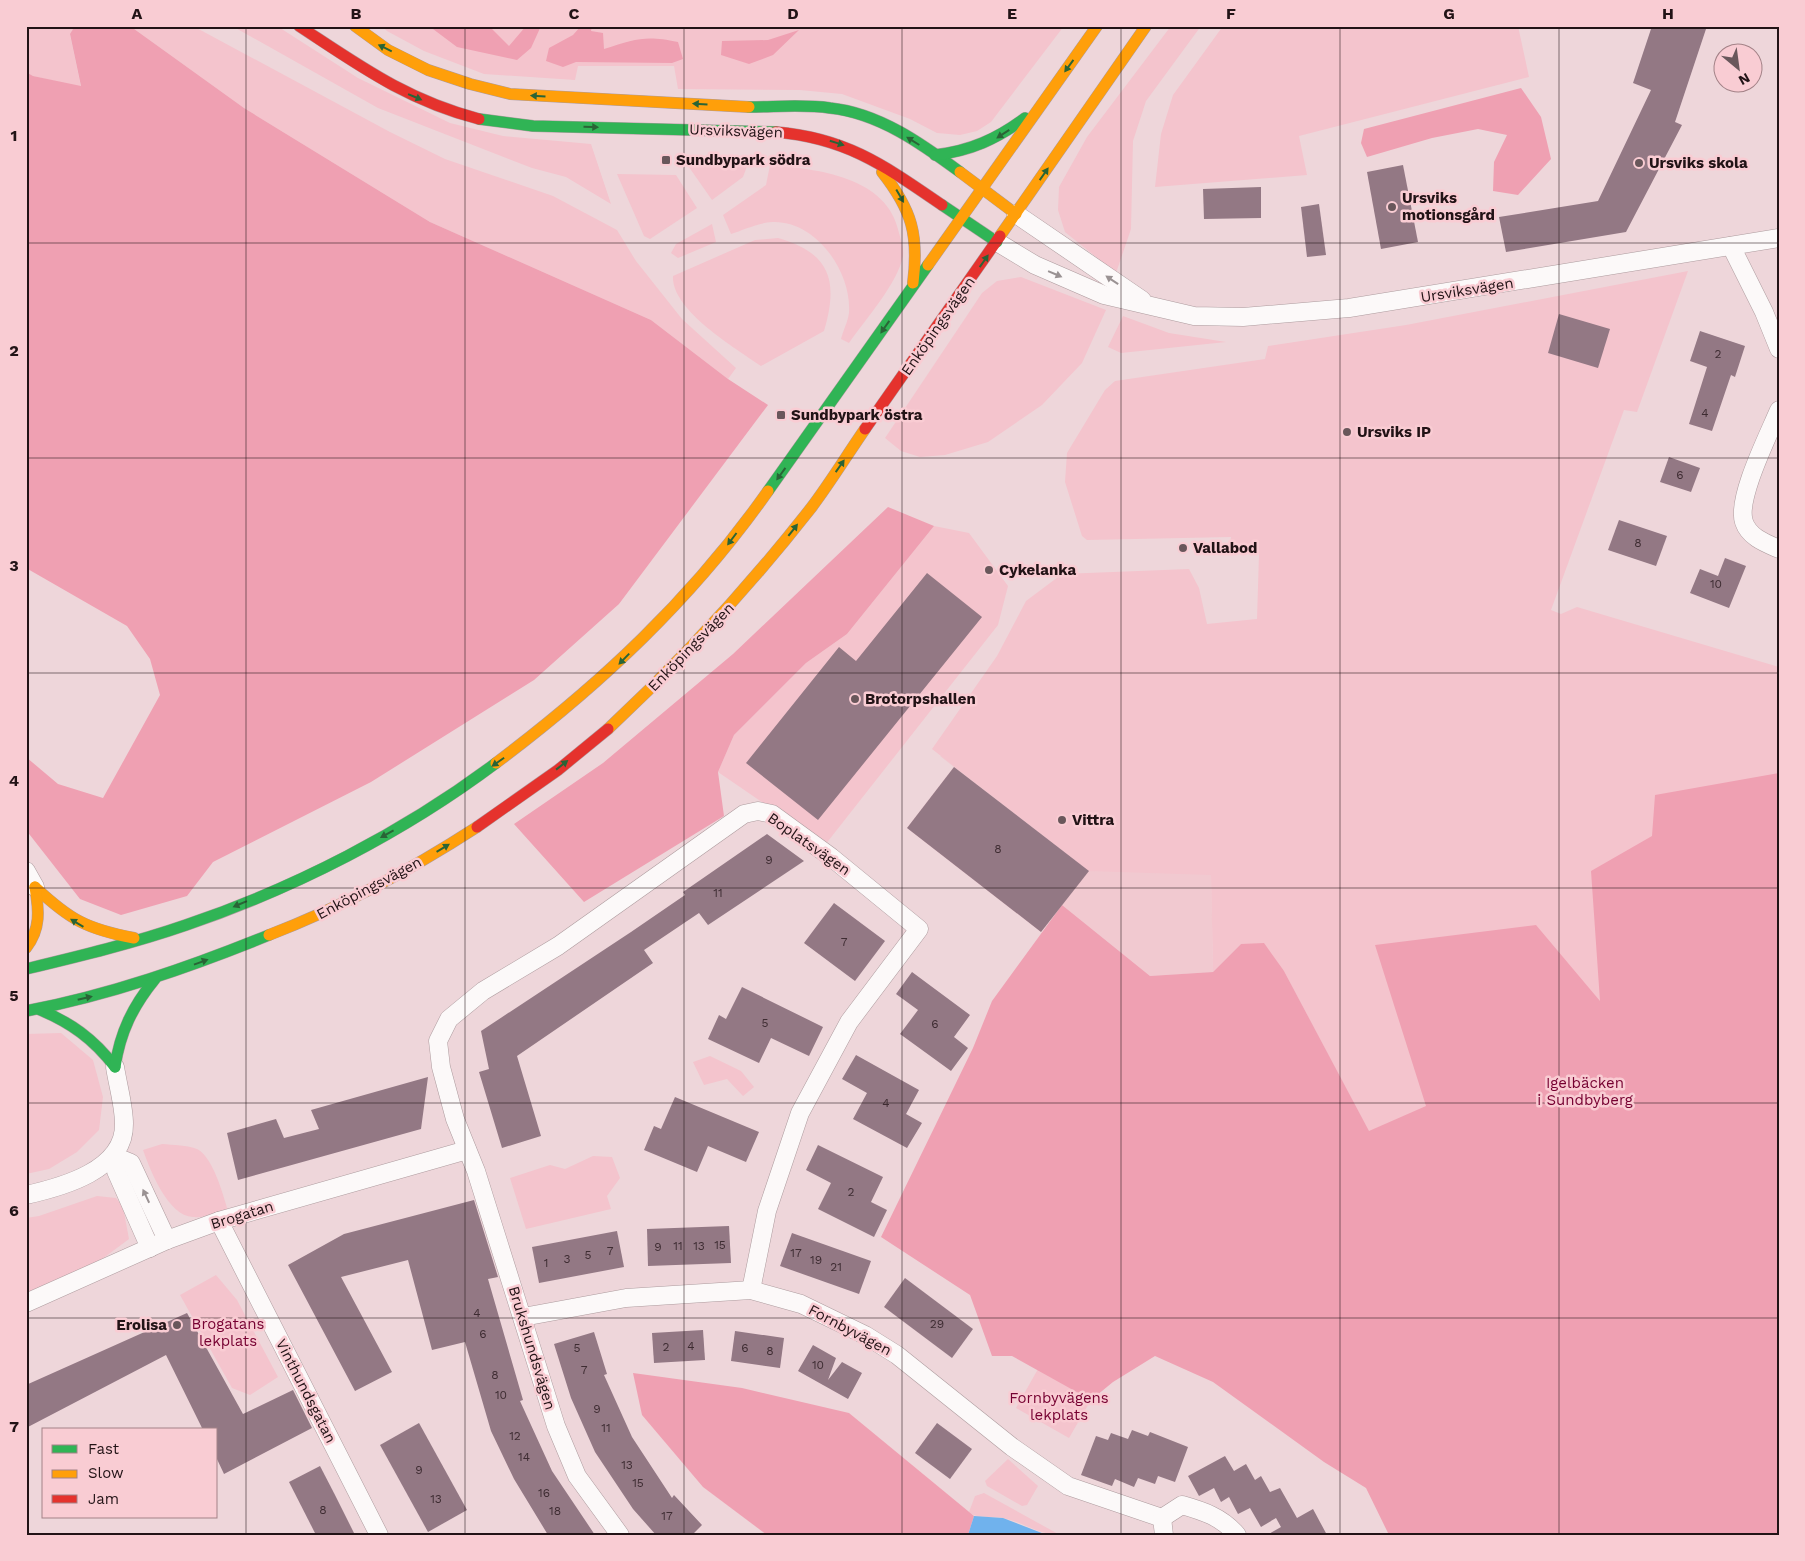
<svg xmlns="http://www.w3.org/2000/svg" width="1805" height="1561" viewBox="0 0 1805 1561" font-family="'Work Sans',sans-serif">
<rect width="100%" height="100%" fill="#eed6da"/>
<path fill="#f1c9d0" d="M 940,756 L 1210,812 L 1213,972 L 1150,976 L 1062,905 L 1041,932 L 907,828 L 954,767 Z"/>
<g fill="#f4c4cd">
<path d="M 26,26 L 75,26 L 70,35 L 81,87 L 33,76 L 26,72 Z"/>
<path d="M 130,26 L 193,26 L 390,132 L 445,159 L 553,196 L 617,230 L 636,261 L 682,319 L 736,368 L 728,379 L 651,320 L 430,222 L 244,108 Z"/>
<path d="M 232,26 L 277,26 L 358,78 L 450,123 L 503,136 L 591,144 L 611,204 L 566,177 L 532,168 L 378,108 Z"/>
<path d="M 382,26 L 1064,26 L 991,122 L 977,131 L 960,135 L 937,133 L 910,119 L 842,94 L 800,90 L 678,89 L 674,66 L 578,66 L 575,80 L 484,74 L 424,51 L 387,31 Z"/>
<path d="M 1171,26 L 1201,26 L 1146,101 L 1133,141 L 1131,229 L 1116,273 L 1065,232 L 1058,210 L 1059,187 L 1087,137 Z"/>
<path d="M 1223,26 L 1518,26 L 1529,77 L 1299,136 L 1307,175 L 1155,187 L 1161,134 L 1173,95 Z"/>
<path d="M 684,160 L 749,161 L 743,177 L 712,200 Z"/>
<path d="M 770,165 C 816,169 888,176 899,233 C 901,240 904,249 903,256 C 898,283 865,320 849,343 L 841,339 C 843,331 848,321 849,313 C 852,272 816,220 772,222 C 758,223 743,230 731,234 L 723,215 L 766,185 Z"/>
<path d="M 617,174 L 676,175 L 697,208 L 650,239 L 644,236 Z"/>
<path d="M 712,224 L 716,242 L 678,258 L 671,253 L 676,244 Z"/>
<path d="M 778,238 C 830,253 839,280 824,331 L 761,366 C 735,348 671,310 673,276 L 755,240 Z"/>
<path d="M 1688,271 L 1637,412 L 1624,410 L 1551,610 L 1561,614 L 1577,607 L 1779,667 L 1779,1535 L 1381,1126 L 1369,1132 L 1284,971 L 1241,944 L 1213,972 L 1211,875 L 1089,871 L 932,749 L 997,656 L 1026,601 L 1062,574 L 1189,569 L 1199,588 L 1207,624 L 1257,619 L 1259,554 L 1229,548 L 1231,537 L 1087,540 L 1082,536 L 1065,482 L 1067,453 L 1105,390 L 1115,381 L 1265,359 L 1268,346 L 1406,325 Z"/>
<path d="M 1021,277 L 1106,310 L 1082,363 L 1042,405 L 988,442 L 945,455 L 920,457 L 901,451 L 885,438 L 982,293 L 997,281 Z"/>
<path d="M 1123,316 L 1169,333 L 1226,342 L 1121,353 L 1108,347 Z"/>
<path d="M 934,526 L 969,533 L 1008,586 L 998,625 L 825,845 L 718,772 L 734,735 L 806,663 L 847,634 Z"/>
<path d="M 61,1033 L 93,1060 L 103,1097 L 99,1130 L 77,1152 L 49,1169 L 26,1174 L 26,1034 Z"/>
<path d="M 710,1056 L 741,1071 L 754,1087 L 743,1096 L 727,1079 L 704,1085 L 693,1062 Z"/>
<path d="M 162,1144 C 173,1145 188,1145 197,1149 C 213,1157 223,1194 228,1211 C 217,1213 204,1218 193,1217 C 168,1216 150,1170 143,1150 Z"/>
<path d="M 593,1156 L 612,1157 L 620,1178 L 607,1196 L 611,1209 L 526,1229 L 510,1178 L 550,1165 L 565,1169 Z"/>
<path d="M 97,1196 L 116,1198 L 123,1207 L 129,1239 L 98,1262 L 26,1294 L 26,1218 L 39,1216 Z"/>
<path d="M 216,1275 L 237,1300 L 278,1377 L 250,1395 L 232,1388 L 180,1295 Z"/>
<path d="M 1038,1369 L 1091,1400 L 1069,1438 L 1016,1408 Z"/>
<path d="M 1008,1459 L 1038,1486 L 1027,1505 L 1022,1506 L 987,1486 L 985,1481 Z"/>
<path d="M 984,1493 L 1060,1535 C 1039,1535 1023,1522 1003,1518 C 992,1515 978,1520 969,1512 L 975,1496 Z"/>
</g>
<g fill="#efa0b2">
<path d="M 75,26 L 130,26 L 244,108 L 430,222 L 651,320 L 728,379 L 768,405 L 619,604 L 534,680 L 371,782 L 213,862 L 187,896 L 121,915 L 80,899 L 26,830 L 26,757 L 58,784 L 103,798 L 160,695 L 150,659 L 127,626 L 26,568 L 26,72 L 33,76 L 81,86 L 70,34 Z"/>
<path d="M 429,26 L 489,26 L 509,46 L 526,26 L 541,26 L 531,48 L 517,60 L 457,47 Z"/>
<path d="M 581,26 L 592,26 L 591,31 L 603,33 L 604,49 C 636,39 645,35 678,42 L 683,59 L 672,63 L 576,62 L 563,67 L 546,61 L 549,48 L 573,35 Z"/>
<path d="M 799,30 L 773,55 L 749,64 L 721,55 L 722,41 L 768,40 Z"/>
<path d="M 1521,88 L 1541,117 L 1551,159 L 1518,195 L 1493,191 L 1494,162 L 1507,135 L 1478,129 L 1432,138 L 1367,157 L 1361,143 L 1364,129 Z"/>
<path d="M 888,507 L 934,526 L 847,634 L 806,663 L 734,735 L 718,772 L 724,816 L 584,902 L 514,824 L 603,763 L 733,654 Z"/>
<path d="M 1779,773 L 1779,1535 L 1389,1535 L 1366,1488 L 1324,1462 L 1213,1382 L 1155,1356 L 1113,1382 L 1091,1400 L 1012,1356 L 992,1356 L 970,1295 L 881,1237 L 973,1048 L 992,1001 L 1062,905 L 1150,976 L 1213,972 L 1241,944 L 1264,943 L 1284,971 L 1369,1131 L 1426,1106 L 1375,945 L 1536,925 L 1600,1001 L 1591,871 L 1652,836 L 1655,795 Z"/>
<path d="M 633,1373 L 742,1388 L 849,1413 L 974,1516 L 968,1535 L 767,1535 L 703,1487 L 642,1415 Z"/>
</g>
<path fill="#70b2ed" d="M 974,1516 L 1003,1518 L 1047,1535 L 968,1535 Z"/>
<g fill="#937884">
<path d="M 1652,26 L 1707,26 L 1675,122 L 1682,125 L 1626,232 L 1506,252 L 1499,217 L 1598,201 L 1651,90 L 1633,83 Z"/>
<path d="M 1403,165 L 1418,242 L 1381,249 L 1367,172 Z"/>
<path d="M 1261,187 L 1261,218 L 1204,219 L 1203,189 Z"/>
<path d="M 1319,204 L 1326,255 L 1307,257 L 1301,207 Z"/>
<path d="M 1559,314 L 1610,329 L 1598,368 L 1548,353 Z"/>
<path d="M 1700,331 L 1745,346 L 1735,377 L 1731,375 L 1712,431 L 1689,424 L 1707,367 L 1690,361 Z"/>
<path d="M 1669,457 L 1700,468 L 1691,492 L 1660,482 Z"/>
<path d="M 1619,520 L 1667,536 L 1656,566 L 1608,550 Z"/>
<path d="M 1725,558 L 1746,566 L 1729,608 L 1690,593 L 1700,569 L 1718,576 Z"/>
<path d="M 927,573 L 982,617 L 818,820 L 746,763 L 839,647 L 856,661 Z"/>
<path d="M 954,767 L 1089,871 L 1041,932 L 907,828 Z"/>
<path d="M 767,834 L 804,861 L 708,925 L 699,913 L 644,950 L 653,963 L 517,1056 L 541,1136 L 502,1148 L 479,1072 L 489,1069 L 481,1031 L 631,932 L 685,895 L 683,892 Z"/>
<path d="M 834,903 L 885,941 L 855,981 L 804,943 Z"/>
<path d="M 912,972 L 970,1015 L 954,1037 L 968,1048 L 951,1071 L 900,1034 L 918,1010 L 896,994 Z"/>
<path d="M 742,987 L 823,1027 L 809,1056 L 771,1038 L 759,1063 L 708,1039 L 719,1015 L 726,1019 Z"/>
<path d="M 856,1055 L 919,1090 L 906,1114 L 922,1123 L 907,1148 L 853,1119 L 867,1093 L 842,1079 Z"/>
<path d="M 428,1077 L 421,1129 L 238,1180 L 227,1133 L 276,1119 L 284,1138 L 319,1129 L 311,1110 Z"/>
<path d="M 675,1097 L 759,1132 L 746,1162 L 708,1146 L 697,1172 L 644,1150 L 654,1126 L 661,1129 Z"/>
<path d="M 818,1145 L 883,1177 L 871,1202 L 887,1210 L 874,1237 L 818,1209 L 831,1183 L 806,1170 Z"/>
<path d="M 474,1200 L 498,1277 L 488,1279 L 523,1400 L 520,1401 L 552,1471 L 595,1535 L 548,1535 L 514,1479 L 491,1431 L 465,1342 L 432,1350 L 408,1260 L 341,1277 L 392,1372 L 355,1391 L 288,1265 L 344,1234 Z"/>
<path d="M 729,1226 L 731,1263 L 648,1266 L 647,1229 Z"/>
<path d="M 617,1231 L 624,1267 L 539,1283 L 532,1247 Z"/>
<path d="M 792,1233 L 871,1261 L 859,1294 L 780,1266 Z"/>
<path d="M 905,1278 L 973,1329 L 952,1358 L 884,1307 Z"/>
<path d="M 187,1313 L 243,1414 L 293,1390 L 312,1428 L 224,1474 L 216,1457 L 216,1430 L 203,1430 L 166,1355 L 26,1428 L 26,1385 Z"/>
<path d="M 703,1330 L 705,1360 L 654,1363 L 652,1333 Z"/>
<path d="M 735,1331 L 784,1338 L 780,1368 L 731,1361 Z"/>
<path d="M 594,1332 L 607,1374 L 604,1375 L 632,1437 L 672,1498 L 674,1495 L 702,1525 L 692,1535 L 656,1535 L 633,1509 L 595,1452 L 571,1398 L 554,1344 Z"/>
<path d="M 813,1345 L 836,1358 L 828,1380 L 842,1362 L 862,1373 L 848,1399 L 798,1371 Z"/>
<path d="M 419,1423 L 467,1510 L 428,1532 L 380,1445 Z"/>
<path d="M 937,1423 L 972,1449 L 950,1479 L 915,1453 Z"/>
<path d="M 1132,1430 L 1148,1436 L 1150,1432 L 1188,1447 L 1175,1482 L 1158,1476 L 1155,1484 L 1138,1478 L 1134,1487 L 1115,1479 L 1112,1486 L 1081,1475 L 1096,1436 L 1108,1440 L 1111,1433 L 1128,1439 Z"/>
<path d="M 1225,1456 L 1234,1471 L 1246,1464 L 1255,1480 L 1261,1476 L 1270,1492 L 1280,1488 L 1297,1518 L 1313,1509 L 1327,1535 L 1267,1535 L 1281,1527 L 1276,1518 L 1261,1527 L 1250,1508 L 1238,1514 L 1229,1497 L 1221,1502 L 1214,1488 L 1199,1496 L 1188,1476 Z"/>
<path d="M 320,1466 L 335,1495 L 355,1535 L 316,1535 L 289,1482 Z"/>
</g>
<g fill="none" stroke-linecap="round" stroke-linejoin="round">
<defs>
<g id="street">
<path d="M 1016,214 L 1142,300"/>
<path d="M 997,242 L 1035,265 L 1104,295 L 1194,316 L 1243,317 L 1349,308 L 1779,238"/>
<path d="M 1731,246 L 1764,312 L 1779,349"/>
<path d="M 1779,410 C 1769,434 1736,499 1744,522 C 1749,537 1765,543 1779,549"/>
<path d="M 26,871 L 35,887"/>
<path d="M 114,1156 L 131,1163 L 167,1240"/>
<path d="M 114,1156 L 116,1171 L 150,1248"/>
<path d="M 26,1195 C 62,1187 125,1170 124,1124 C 124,1106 118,1086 115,1067"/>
<path d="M 219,1221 L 379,1535"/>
<path d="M 26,1303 L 167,1240 L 219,1221 L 467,1150"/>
<path d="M 523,1317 L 626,1298 L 751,1290 L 801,1304 L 865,1335 L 897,1355 L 1012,1447 L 1068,1486 L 1162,1518"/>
<path d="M 1162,1518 L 1182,1505 C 1203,1511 1222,1517 1237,1535"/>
<path d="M 1162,1518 L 1164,1535"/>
<path d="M 620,1535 L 577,1476 L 556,1426 L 476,1171 L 455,1119 L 441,1067 L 438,1041 L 449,1019 L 483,991 L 558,946 L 744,814 L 758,811 L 772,814 L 831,857 L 919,929 L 849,1022 L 800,1113 L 767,1211 L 751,1290"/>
</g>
<g id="fast">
<path d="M 749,107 C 776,107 803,104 830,108 C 879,113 922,144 960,172"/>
<path d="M 479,119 L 533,126 L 776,132"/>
<path d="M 935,155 C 970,151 997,139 1025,118"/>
<path d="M 942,205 L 997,242"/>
<path d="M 768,491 L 928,265"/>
<path d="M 26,969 C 80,956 134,943 186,925 C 295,888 404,832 496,763"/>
<path d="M 38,1009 C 70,1022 94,1039 115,1067"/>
<path d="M 26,1011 C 110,995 190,967 269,935"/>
<path d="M 115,1067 C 120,1032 133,1006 155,979"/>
</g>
<g id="slow">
<path d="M 355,26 L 388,50 L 428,70 L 470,84 L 510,94 L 749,107"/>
<path d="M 882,172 C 912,210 919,235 913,283"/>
<path d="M 960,172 L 1016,214"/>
<path d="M 1000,236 L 1146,26"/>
<path d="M 928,265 L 1097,26"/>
<path d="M 608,729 C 681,661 749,587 811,508 C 830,483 847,455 865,429"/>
<path d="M 496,763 C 601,684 692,599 768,491"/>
<path d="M 35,887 C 70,920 87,929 134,938"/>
<path d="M 269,935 C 342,907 412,869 477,827"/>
<path d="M 26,948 C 41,929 39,910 35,887"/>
</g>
<g id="jam">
<path d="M 299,26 C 360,66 406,100 479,119"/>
<path d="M 776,132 C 847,138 885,166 942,205"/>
<path d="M 865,429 L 1000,236"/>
<path d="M 477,827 L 558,770 L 608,729"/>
</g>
</defs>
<use href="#street" stroke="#ad9b9e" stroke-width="19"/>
<use href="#fast" stroke="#ad9b9e" stroke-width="12"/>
<use href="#slow" stroke="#ad9b9e" stroke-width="12"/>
<use href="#jam" stroke="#ad9b9e" stroke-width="12"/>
<use href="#street" stroke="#fcf9f9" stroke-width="18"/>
<use href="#fast" stroke="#30b455" stroke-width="11"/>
<use href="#slow" stroke="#ff9f0a" stroke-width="11"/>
<use href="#jam" stroke="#e5322d" stroke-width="11"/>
</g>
<defs><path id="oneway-solid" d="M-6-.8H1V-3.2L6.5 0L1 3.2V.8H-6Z" transform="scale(1.25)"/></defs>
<g fill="#296436">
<use href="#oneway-solid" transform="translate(385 48) rotate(-154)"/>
<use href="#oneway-solid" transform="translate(1069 66) rotate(126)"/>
<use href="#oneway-solid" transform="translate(538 96) rotate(-177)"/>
<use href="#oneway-solid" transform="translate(415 97) rotate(23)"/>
<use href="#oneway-solid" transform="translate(700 104) rotate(-177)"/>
<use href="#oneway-solid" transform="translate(591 127) rotate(1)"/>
<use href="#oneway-solid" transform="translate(1003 134) rotate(147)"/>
<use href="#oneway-solid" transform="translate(913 141) rotate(-148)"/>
<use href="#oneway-solid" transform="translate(837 143) rotate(17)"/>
<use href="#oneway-solid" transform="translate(1044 174) rotate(-55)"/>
<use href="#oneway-solid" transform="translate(900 196) rotate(60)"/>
<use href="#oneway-solid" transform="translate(984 261) rotate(-55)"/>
<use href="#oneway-solid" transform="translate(885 327) rotate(125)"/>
<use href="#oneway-solid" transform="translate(840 466) rotate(-55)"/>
<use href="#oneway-solid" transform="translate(781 474) rotate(126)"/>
<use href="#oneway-solid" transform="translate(793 530) rotate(-52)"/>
<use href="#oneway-solid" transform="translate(732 539) rotate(127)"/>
<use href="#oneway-solid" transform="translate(624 659) rotate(134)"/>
<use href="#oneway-solid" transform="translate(498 762) rotate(145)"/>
<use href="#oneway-solid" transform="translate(562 765) rotate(-38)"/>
<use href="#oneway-solid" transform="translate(387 834) rotate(151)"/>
<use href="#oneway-solid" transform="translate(443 848) rotate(-31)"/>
<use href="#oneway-solid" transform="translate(240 904) rotate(157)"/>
<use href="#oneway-solid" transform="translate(77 923) rotate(-149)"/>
<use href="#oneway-solid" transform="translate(201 962) rotate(-20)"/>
<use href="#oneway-solid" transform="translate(85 998) rotate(-13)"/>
</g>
<g fill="#9a9293">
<use href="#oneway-solid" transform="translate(1055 274) rotate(23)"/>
<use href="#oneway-solid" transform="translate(1112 280) rotate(-146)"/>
<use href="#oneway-solid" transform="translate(146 1196) rotate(-115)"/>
</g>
<path fill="none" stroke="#221316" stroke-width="1" stroke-opacity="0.55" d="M 246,26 L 246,1535M 465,26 L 465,1535M 684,26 L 684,1535M 902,26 L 902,1535M 1121,26 L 1121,1535M 1340,26 L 1340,1535M 1559,26 L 1559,1535M 26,243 L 1779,243M 26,458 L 1779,458M 26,673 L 1779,673M 26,888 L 1779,888M 26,1103 L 1779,1103M 26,1318 L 1779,1318"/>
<g fill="#69575b" stroke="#f9ccd3" stroke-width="2">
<rect x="661" y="155" width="10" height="10" rx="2.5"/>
<circle cx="1639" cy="163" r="5"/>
<circle cx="1392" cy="207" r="5"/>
<rect x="776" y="410" width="10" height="10" rx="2.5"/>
<circle cx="1347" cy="432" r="5"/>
<circle cx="1183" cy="548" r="5"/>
<circle cx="989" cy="570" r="5"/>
<circle cx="855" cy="699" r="5"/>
<circle cx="1062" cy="820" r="5"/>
<circle cx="177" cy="1325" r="5"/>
</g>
<g text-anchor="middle" stroke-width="5" stroke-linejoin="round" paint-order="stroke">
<g font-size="12" fill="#3e2c32">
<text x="1718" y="358">2</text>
<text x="1705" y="417">4</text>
<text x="1680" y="479">6</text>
<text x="1638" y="547">8</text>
<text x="1716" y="588">10</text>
<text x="998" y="853">8</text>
<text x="769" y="864">9</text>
<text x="718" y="897">11</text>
<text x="844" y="946">7</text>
<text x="765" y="1027">5</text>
<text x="935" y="1028">6</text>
<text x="886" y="1107">4</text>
<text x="851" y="1196">2</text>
<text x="720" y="1249">15</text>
<text x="678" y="1250">11</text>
<text x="699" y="1250">13</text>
<text x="658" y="1251">9</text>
<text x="610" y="1255">7</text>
<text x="796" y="1257">17</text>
<text x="588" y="1259">5</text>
<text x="567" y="1263">3</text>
<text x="816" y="1264">19</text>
<text x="546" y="1267">1</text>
<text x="836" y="1271">21</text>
<text x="477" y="1317">4</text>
<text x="937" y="1328">29</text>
<text x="483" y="1338">6</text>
<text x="691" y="1350">4</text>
<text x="666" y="1351">2</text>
<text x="577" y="1352">5</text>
<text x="745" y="1352">6</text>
<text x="770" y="1355">8</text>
<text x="818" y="1369">10</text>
<text x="584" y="1374">7</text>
<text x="495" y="1379">8</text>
<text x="501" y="1399">10</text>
<text x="597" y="1413">9</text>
<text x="606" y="1432">11</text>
<text x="515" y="1440">12</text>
<text x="524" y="1461">14</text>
<text x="627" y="1469">13</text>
<text x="419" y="1474">9</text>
<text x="638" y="1487">15</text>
<text x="544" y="1497">16</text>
<text x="436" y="1503">13</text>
<text x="323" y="1514">8</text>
<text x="555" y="1515">18</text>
<text x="667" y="1520">17</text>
</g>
<g font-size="15" fill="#221316" stroke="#f9ccd3">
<text transform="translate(736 131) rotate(2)" y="5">Ursviksvägen</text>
<text transform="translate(1467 290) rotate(-9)" y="5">Ursviksvägen</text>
<text transform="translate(938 326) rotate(-55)" y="5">Enköpingsvägen</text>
<text transform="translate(691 647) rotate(-46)" y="5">Enköpingsvägen</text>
<text transform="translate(809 844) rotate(35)" y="5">Boplatsvägen</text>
<text transform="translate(369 888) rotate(-28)" y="5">Enköpingsvägen</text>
<text transform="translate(242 1215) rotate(-17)" y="5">Brogatan</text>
<text transform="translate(850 1330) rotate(28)" y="5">Fornbyvägen</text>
<text transform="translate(532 1348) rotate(73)" y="5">Brukshundsvägen</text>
<text transform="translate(306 1391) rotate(63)" y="5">Vinthundsgatan</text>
</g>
<g font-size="15" font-weight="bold" fill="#221316" stroke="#f9ccd3" text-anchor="start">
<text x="676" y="165">Sundbypark södra</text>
<text x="1649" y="168">Ursviks skola</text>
<text x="1402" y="203">Ursviks<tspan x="1402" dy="17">motionsgård</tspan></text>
<text x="791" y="420">Sundbypark östra</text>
<text x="1357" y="437">Ursviks IP</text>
<text x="1193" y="553">Vallabod</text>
<text x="999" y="575">Cykelanka</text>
<text x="865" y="704">Brotorpshallen</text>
<text x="1072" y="825">Vittra</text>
<text x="167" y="1330" text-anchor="end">Erolisa</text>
</g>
<g font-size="15" fill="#760031" stroke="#f9ccd3">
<text x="1585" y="1088">Igelbäcken<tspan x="1585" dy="17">i Sundbyberg</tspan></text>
<text x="228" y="1329">Brogatans<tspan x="228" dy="17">lekplats</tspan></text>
<text x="1059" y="1403">Fornbyvägens<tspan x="1059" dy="17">lekplats</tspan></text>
</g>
</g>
<rect width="1805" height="1561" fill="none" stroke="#f9ccd3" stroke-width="55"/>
<rect x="42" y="1428" width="175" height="90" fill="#f9ccd3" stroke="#a38287"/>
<rect x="52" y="1445" width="25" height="8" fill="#30b455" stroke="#a38287"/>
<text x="88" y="1454" font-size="15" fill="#221316">Fast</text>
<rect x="52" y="1470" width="25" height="8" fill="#ff9f0a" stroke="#a38287"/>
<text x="88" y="1478" font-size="15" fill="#221316">Slow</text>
<rect x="52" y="1495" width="25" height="8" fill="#e5322d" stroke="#a38287"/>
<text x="88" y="1504" font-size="15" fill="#221316">Jam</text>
<g transform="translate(1738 68) rotate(151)"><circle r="24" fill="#f9ccd3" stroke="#a38287"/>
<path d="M0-4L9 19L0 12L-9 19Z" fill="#69575b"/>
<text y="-8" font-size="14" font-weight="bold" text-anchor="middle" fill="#221316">N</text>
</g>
<rect x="28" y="28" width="1750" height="1506" fill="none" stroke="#221316" stroke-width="2"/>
<g font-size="16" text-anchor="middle" font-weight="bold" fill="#221316">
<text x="137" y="19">A</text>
<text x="356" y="19">B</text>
<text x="574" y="19">C</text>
<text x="793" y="19">D</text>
<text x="1012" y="19">E</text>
<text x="1231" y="19">F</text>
<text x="1449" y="19">G</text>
<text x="1668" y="19">H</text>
<text x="14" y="141">1</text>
<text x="14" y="356">2</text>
<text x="14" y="571">3</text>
<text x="14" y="786">4</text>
<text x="14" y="1001">5</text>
<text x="14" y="1216">6</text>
<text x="14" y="1432">7</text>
</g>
</svg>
